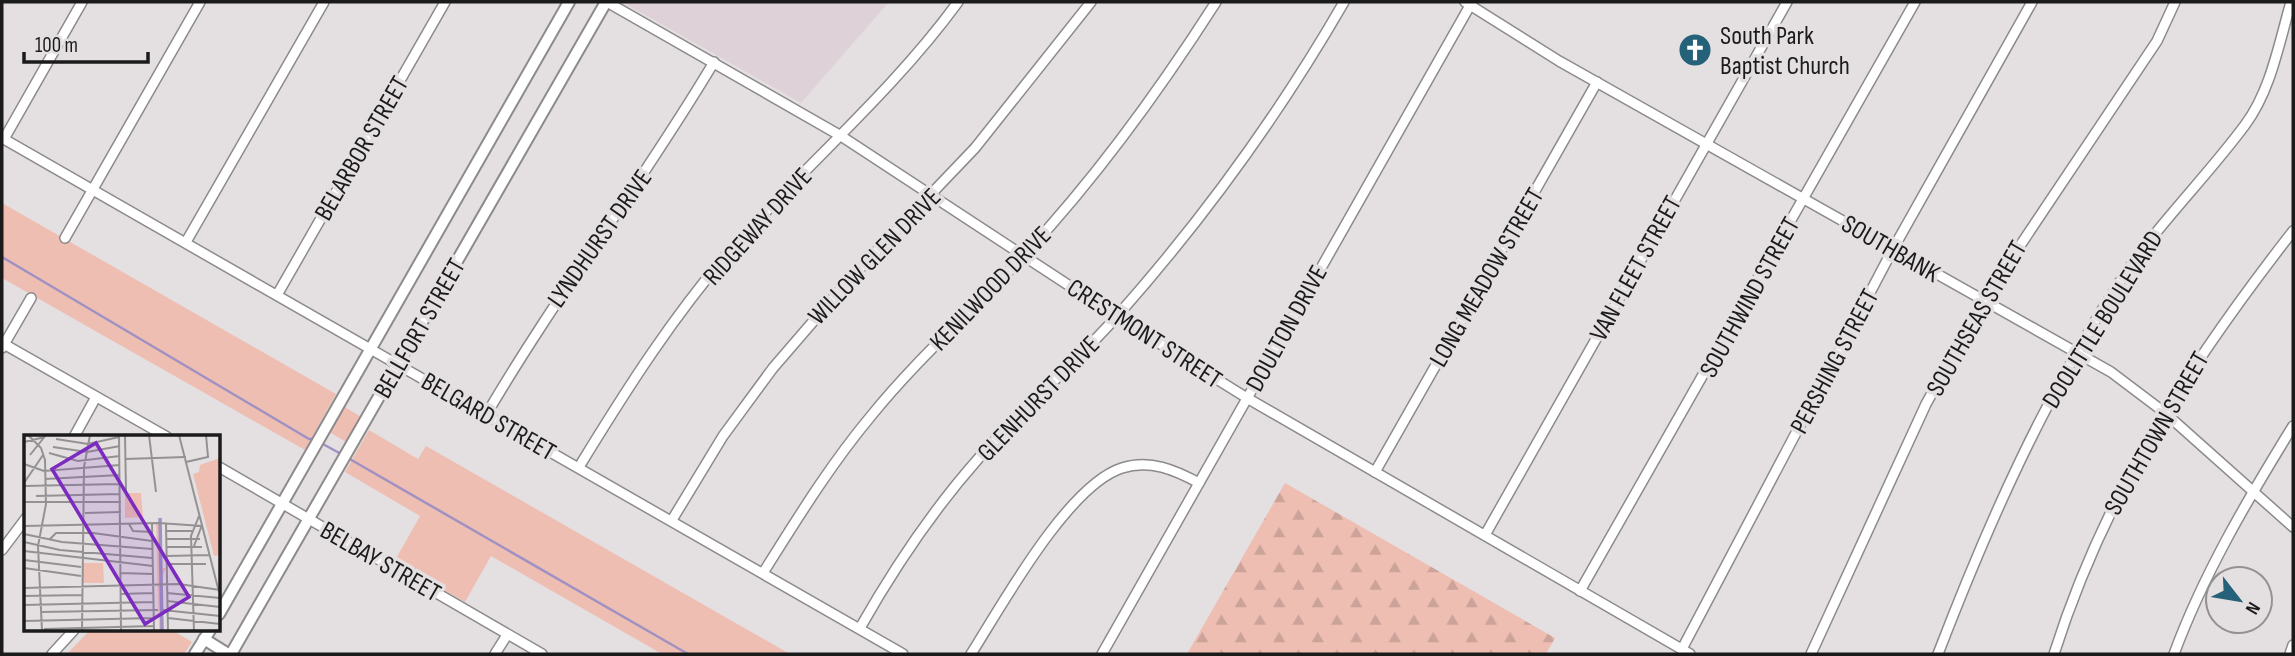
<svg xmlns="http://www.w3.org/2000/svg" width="2295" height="656" viewBox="0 0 2295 656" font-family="'Sofia Sans Condensed',sans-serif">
<defs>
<pattern id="forest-firs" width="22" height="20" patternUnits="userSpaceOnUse" patternTransform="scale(1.75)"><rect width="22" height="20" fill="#eebeb3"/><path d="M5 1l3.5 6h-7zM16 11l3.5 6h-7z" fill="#cca399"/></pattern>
</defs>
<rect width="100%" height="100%" fill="#e4e0e2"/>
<path fill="#ded2d8" d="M 622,2 L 889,2 L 801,103 Z"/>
<g fill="#eebeb3">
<path d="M 2,203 L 336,394 L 305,450 L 2,278 Z"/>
<path d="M 343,406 L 363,418 L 348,443 L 329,432 Z"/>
<path d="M 369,430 L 418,459 L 426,446 L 790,654 L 662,654 L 491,556 L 465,602 L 394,562 L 420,516 L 345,472 Z"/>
<path d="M 90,630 L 172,630 L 192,642 L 184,654 L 67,654 Z"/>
</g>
<path fill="url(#forest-firs)" d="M 1285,483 L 1555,638 L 1546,654 L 1187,654 Z"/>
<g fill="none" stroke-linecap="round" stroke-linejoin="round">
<g stroke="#a091c3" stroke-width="2.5">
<path d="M 2,257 L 309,439 L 315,439"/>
<path d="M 321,443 L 343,455"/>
<path d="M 348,458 L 688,654"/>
</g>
<defs>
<g id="minor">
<path d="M 607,2 L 841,136 L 1117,317 L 1247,398 L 1690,654"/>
<path d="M 1465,2 L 1559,61 L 2111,372 L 2164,412 L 2293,527"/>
<path d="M 2,138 L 903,654"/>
<path d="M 4,139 L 82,2"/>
<path d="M 65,238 L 200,2"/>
<path d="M 186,242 L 324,2"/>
<path d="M 277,295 L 445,2"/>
<path d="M 2,343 L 167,437"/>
<path d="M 2,348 L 31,298"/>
<path d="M 486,415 C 557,294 642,183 714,62"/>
<path d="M 74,437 L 96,397"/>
<path d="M 219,467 L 542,654"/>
<path d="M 579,467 C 626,390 675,313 735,245 C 808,163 893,91 958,2"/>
<path d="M 1375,472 L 1597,82"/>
<path d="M 672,520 L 723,436 L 773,368 L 848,281 L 975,148 L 1091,2"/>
<path d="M 1485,535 L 1787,2"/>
<path d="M 2,550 L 26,518"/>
<path d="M 763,573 C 797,519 830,465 871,416 C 918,358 974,309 1024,255 C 1096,178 1159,91 1216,2"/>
<path d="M 1580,591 L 1915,2"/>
<path d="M 860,628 C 894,568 932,511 978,459 C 1022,408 1074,365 1118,315 C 1203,219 1280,113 1344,2"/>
<path d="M 1682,649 L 1893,249 L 2032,2"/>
<path d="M 52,654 L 74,630"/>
<path d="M 495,654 L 507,635"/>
<path d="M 971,654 C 1002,605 1068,485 1122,468 C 1150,459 1175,470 1199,483"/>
<path d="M 1102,654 L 1472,2"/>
<path d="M 1811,654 L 1926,404 L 1983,301 L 2157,41 L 2175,2"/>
<path d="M 1938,654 C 1988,524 2043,400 2119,283 C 2156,226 2205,179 2245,125 C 2271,90 2279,43 2291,2"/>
<path d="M 2054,654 C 2105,493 2190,363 2293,231"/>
<path d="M 2174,654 C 2204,573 2248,499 2293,426"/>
<path d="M 2290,654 L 2293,645"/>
</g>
<g id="major">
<path d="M 219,614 L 569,2"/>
<path d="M 204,639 L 228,654"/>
<path d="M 195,654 L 210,630"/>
<path d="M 231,654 L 606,2"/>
</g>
</defs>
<use href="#minor" stroke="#8d8a8c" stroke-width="12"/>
<use href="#major" stroke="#8d8a8c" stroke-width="14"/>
<use href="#minor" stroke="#fff" stroke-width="9"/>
<use href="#major" stroke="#fff" stroke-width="10"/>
</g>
<defs>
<symbol id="church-disc" viewBox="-11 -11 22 22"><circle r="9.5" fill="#256179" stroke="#e4e0e2"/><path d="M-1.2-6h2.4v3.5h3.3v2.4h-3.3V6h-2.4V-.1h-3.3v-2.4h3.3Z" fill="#fff"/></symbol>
</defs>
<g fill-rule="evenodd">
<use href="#church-disc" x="1676" y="31" width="38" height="38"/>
</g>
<g text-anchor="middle" stroke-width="7" stroke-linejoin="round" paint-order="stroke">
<g font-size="26" fill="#1c1b1b" stroke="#e4e0e2" text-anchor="start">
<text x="1720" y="44">South Park<tspan x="1720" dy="30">Baptist Church</tspan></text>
</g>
<g font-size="26" fill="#1c1b1b" stroke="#e4e0e2">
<text transform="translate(361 148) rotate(-60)" y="9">BELARBOR STREET</text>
<text transform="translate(757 226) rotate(-48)" y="9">RIDGEWAY DRIVE</text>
<text transform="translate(599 238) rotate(-55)" y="9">LYNDHURST DRIVE</text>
<text transform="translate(1891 248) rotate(30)" y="9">SOUTHBANK</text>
<text transform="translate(874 256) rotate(-46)" y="9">WILLOW GLEN DRIVE</text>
<text transform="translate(1635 268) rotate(-61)" y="9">VAN FLEET STREET</text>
<text transform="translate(1486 277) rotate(-60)" y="9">LONG MEADOW STREET</text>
<text transform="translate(990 288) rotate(-46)" y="9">KENILWOOD DRIVE</text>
<text transform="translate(1749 297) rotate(-61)" y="9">SOUTHWIND STREET</text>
<text transform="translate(1976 318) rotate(-60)" y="9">SOUTHSEAS STREET</text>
<text transform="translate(2102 319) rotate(-58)" y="9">DOOLITTLE BOULEVARD</text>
<text transform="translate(419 328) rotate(-60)" y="9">BELLFORT STREET</text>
<text transform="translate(1286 328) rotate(-61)" y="9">DOULTON DRIVE</text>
<text transform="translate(1145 333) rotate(33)" y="9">CRESTMONT STREET</text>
<text transform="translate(1834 361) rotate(-62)" y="9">PERSHING STREET</text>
<text transform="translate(1038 398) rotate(-46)" y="9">GLENHURST DRIVE</text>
<text transform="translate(489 416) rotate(30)" y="9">BELGARD STREET</text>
<text transform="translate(2156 433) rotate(-60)" y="9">SOUTHTOWN STREET</text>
<text transform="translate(381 561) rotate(30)" y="9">BELBAY STREET</text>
</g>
</g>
<g transform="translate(24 435)">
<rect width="196" height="196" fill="#e4e0e2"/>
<path d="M 196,23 L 196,120 L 190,121 L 169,39 L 175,37 L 176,30 ZM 132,89 L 137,89 L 138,133 L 142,133 L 136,147 L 140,196 L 135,196 Z" fill="#eebeb3"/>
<path d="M 101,58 L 117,58 L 119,82 L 101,83 Z" fill="#eebeb3"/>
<path d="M 58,128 L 79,128 L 80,148 L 58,148 Z" fill="#eebeb3"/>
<path fill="none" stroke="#a091c3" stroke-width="3.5" d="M 136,83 L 138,196"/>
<path fill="none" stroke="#949192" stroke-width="2" d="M 4,0 L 17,13 L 21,25 L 22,69 L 14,111 L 18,196M 95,0 L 97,196M 101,0 L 102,57M 125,0 L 132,57M 155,0 L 195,157M 32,4 L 64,9 L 95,2M 0,7 L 21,2M 29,12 L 63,17 L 96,11M 25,18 L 54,26 L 96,21M 6,20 L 22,0M 101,24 L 162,22M 162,27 L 184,22 L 182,0M 0,29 L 20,36 L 96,30M 21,44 L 96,40M 0,48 L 19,20M 0,51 L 96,49M 12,61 L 96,59M 0,67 L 97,67M 61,78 L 97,77M 128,88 L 130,196M 142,88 L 144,196M 105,89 L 109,96 L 128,97M 0,96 L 1,91 L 135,88 L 178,91M 142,96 L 168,96M 0,99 L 38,107 L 128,114M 142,104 L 176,104M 25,105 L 32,98 L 69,98 L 128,106M 0,107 L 36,115 L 128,123M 170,111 L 178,90M 142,112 L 178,112M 0,116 L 129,131M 143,121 L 186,120M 0,125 L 57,132M 143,129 L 182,129M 0,133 L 57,141M 96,138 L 129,139M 0,153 L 155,149 L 196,155M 143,158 L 196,163M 96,159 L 129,158M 0,161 L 58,160M 143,166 L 196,172M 0,170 L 129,167M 139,175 L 196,181M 17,177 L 134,175M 144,183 L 196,189M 0,186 L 130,183M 20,194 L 130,191M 58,196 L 60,32 L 66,0M 170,196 L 167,101 L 175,81"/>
<path fill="#7b2cbf" fill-opacity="0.15" stroke="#7b2cbf" stroke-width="3.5" d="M 72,8 L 165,162 L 121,189 L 28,34 Z"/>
<rect width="196" height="196" fill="none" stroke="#1c1b1b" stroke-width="3.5"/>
</g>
<rect width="2295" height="656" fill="none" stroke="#1c1b1b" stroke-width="7"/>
<g transform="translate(2239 600) rotate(121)"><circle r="33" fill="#e4e0e2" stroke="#949192" stroke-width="2"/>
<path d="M0-5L12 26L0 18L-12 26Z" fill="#256179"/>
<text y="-10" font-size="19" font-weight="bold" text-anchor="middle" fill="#1c1b1b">N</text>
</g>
<path d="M24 52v10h124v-10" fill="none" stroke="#1c1b1b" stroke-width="3.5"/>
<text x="35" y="52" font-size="21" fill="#1c1b1b" stroke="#e4e0e2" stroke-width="5" paint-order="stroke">100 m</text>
</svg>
